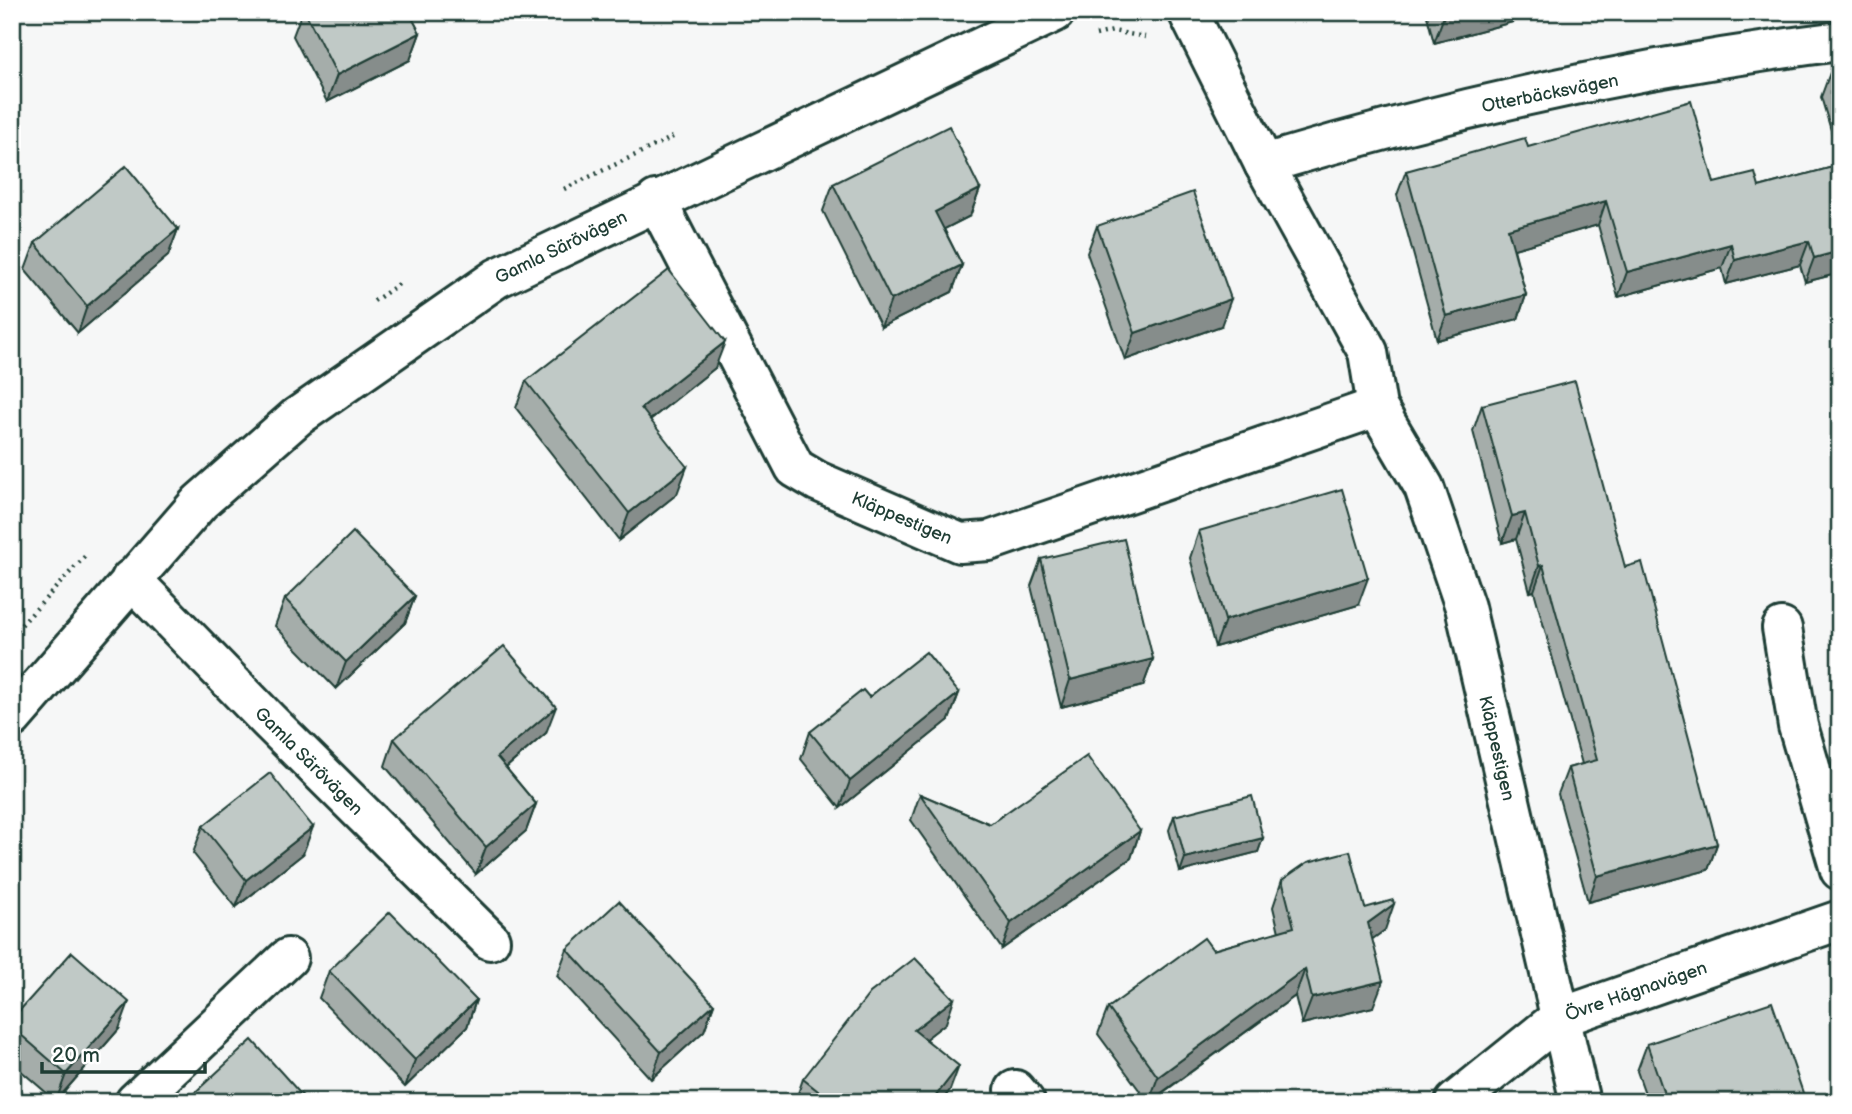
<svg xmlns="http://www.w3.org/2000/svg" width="1852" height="1114" viewBox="0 0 1852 1114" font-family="'Balsamiq Sans',sans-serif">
<rect width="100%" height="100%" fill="#f6f7f7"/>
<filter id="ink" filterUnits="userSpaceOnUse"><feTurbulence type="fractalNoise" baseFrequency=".0143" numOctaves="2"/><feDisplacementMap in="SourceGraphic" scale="14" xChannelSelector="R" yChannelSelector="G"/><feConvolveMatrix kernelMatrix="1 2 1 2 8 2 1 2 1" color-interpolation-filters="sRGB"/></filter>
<g filter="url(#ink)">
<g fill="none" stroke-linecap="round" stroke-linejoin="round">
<defs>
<g id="minor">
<path d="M 1188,12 L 1264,164 L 1368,352 L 1377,407 L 1424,487 L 1465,607 L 1580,1102"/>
<path d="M 1264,164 C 1450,108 1647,65 1840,41"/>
<path d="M 656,200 L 795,468 L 817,481 L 960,543 L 989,541 L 1377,407"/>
<path d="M 131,579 L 268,720 L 490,940"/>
<path d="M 1782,628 L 1798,726 L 1840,870"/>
<path d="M 12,718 L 200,502 L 297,417 L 497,278 L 1055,12"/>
<path d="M 1015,1090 L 1025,1102"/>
<path d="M 135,1102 L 288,958"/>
<path d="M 1455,1102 L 1559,1018 L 1840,920"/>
</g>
</defs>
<use href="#minor" stroke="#1f3d34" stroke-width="44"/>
<g stroke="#1f3d34" stroke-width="4.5" stroke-dasharray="2 5" stroke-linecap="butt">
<path d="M 1096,35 L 1113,31 L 1145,37"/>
<path d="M 564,189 L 673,137"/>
<path d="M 374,301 L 399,284"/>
<path d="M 12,635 L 87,554"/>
</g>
<use href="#minor" stroke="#fff" stroke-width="38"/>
</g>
<g fill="#a5adaa" stroke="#1f3d34" stroke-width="2">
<path d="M 302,12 L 409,12 L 420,33 L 410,60 L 327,102 L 293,36 Z"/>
<path d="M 1426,12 L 1517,12 L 1513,22 L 1434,43 Z"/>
<path d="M 1840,67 L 1840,160 L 1821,97 L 1831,70 Z"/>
<path d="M 1528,147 L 1714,183 L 1759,187 L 1840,165 L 1840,273 L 1805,282 L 1800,265 L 1726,284 L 1722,268 L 1618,297 L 1598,225 L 1514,249 L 1526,295 L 1518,319 L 1437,340 L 1397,195 L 1406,171 Z"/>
<path d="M 833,184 L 980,189 L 970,216 L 944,229 L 962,265 L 952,292 L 881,327 L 823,211 Z"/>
<path d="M 1097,226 L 1221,326 L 1125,360 L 1087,253 Z"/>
<path d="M 178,229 L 168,256 L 78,333 L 25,270 L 35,243 Z"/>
<path d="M 715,368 L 650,420 L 677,494 L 619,540 L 516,408 L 526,381 Z"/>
<path d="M 1482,405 L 1625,567 L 1717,844 L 1708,870 L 1588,902 L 1558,794 L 1568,768 L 1582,764 L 1534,591 L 1530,592 L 1516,539 L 1502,543 L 1473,431 Z"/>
<path d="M 1199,531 L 1358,605 L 1215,647 L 1190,558 Z"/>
<path d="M 1041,559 L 1153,659 L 1143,686 L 1061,707 L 1031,586 Z"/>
<path d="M 415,596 L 405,623 L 336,689 L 275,626 L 285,599 Z"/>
<path d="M 959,693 L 949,720 L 840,808 L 801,759 L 810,732 L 869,697 Z"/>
<path d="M 546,733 L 506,768 L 536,804 L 526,831 L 476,874 L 385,766 L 394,739 Z"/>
<path d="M 920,794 L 990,824 L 1140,831 L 1131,858 L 1002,949 L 911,820 Z"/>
<path d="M 1174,816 L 1263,838 L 1258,852 L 1180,872 L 1169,830 Z"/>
<path d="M 203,826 L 303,854 L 236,907 L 193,853 Z"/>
<path d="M 1282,880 L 1365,908 L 1385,930 L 1372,939 L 1373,1007 L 1302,1024 L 1295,996 L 1150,1102 L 1148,1102 L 1098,1034 L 1108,1008 L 1213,950 L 1279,932 L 1273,907 Z"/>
<path d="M 567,949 L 714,1004 L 704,1031 L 651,1079 L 557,976 Z"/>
<path d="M 329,971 L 476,1000 L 467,1027 L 405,1087 L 319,998 Z"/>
<path d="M 12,1019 L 119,1029 L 56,1101 L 12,1063 Z"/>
<path d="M 946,1023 L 925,1039 L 950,1090 L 941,1102 L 795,1102 L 803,1079 Z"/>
<path d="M 1647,1044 L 1802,1102 L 1648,1102 L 1637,1071 Z"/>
</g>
<g fill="#868d8b" stroke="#1f3d34" stroke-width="2">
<path d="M 1459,12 L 1517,12 L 1513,22 L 1434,43 L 1444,16 Z"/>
<path d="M 420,33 L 410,60 L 327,102 L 337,75 Z"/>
<path d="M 980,189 L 970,216 L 925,239 L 935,212 Z"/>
<path d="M 1606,201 L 1598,225 L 1500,253 L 1508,229 Z"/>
<path d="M 178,229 L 168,256 L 78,333 L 87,306 Z"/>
<path d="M 1809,241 L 1800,265 L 1726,284 L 1735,260 Z"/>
<path d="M 1731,244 L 1722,268 L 1618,297 L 1627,272 Z"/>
<path d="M 1840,251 L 1840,273 L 1805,282 L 1814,258 Z"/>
<path d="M 962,265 L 952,292 L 881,327 L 891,300 Z"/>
<path d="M 1526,295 L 1518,319 L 1437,340 L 1446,316 Z"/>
<path d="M 1231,299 L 1221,326 L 1125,360 L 1135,333 Z"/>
<path d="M 725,342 L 715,368 L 631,435 L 641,408 Z"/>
<path d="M 687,467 L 677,494 L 619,540 L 629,513 Z"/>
<path d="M 1525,513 L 1516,539 L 1502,543 L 1512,516 Z"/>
<path d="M 1543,565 L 1534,591 L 1530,592 L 1539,566 Z"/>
<path d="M 1368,578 L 1358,605 L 1215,647 L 1225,620 Z"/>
<path d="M 415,596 L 405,623 L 336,689 L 346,662 Z"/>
<path d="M 1153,659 L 1143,686 L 1061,707 L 1070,680 Z"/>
<path d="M 959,693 L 949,720 L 840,808 L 850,781 Z"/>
<path d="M 556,707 L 546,733 L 487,784 L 497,757 Z"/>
<path d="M 536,804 L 526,831 L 476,874 L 486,847 Z"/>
<path d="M 313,827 L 303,854 L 236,907 L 246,880 Z"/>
<path d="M 1140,831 L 1131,858 L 1002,949 L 1011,923 Z"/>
<path d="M 1263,838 L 1258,852 L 1180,872 L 1185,858 Z"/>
<path d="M 1717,844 L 1708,870 L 1588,902 L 1597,876 Z"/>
<path d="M 1394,904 L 1385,930 L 1359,949 L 1368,923 Z"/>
<path d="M 1305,969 L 1295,996 L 1149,1102 L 1158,1077 Z"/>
<path d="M 1383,981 L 1373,1007 L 1302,1024 L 1312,998 Z"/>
<path d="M 954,999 L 946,1023 L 905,1055 L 914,1030 Z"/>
<path d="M 476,1000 L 467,1027 L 405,1087 L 415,1060 Z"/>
<path d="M 129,1002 L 119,1029 L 56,1101 L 66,1074 Z"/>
<path d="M 714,1004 L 704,1031 L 651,1079 L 661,1052 Z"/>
<path d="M 959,1066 L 950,1090 L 941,1102 L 931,1102 Z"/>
<path d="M 1804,1096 L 1802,1102 L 1787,1102 Z"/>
</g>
<g fill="#c0c9c6" stroke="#1f3d34" stroke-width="2">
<path d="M 305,12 L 409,12 L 420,33 L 337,75 Z"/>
<path d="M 1443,12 L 1459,12 L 1444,16 Z"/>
<path d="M 1840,67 L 1840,99 L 1831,70 Z"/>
<path d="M 1691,101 L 1714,183 L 1755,173 L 1759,187 L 1840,165 L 1840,251 L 1814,258 L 1809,241 L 1735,260 L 1731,244 L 1627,272 L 1606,201 L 1508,229 L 1526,295 L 1446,316 L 1406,171 L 1525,138 L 1528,147 Z"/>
<path d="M 949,126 L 980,189 L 935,212 L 962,265 L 891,300 L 833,184 Z"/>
<path d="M 126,166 L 178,229 L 87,306 L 35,243 Z"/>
<path d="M 1193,192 L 1231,299 L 1135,333 L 1097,226 Z"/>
<path d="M 669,270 L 725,342 L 641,408 L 687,467 L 629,513 L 526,381 Z"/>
<path d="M 1575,381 L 1625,567 L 1642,562 L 1717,844 L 1597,876 L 1568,768 L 1597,760 L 1543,565 L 1539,566 L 1525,513 L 1512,516 L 1482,405 Z"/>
<path d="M 1342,489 L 1368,578 L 1225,620 L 1199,531 Z"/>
<path d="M 353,532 L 415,596 L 346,662 L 285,599 Z"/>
<path d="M 1124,539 L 1153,659 L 1070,680 L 1041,559 Z"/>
<path d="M 504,646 L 556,707 L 497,757 L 536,804 L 486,847 L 394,739 Z"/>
<path d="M 926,652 L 959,693 L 850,781 L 810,732 L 863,690 L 869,697 Z"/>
<path d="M 1087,756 L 1140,831 L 1011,923 L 920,794 L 990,824 Z"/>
<path d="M 270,773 L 313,827 L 246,880 L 203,826 Z"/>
<path d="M 1252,796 L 1263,838 L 1185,858 L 1174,816 Z"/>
<path d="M 1350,851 L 1365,908 L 1393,900 L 1394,904 L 1368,923 L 1383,981 L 1312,998 L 1305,969 L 1158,1077 L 1108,1008 L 1204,938 L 1213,950 L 1294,927 L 1282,880 L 1308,862 Z"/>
<path d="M 619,901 L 714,1004 L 661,1052 L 567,949 Z"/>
<path d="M 390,912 L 476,1000 L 415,1060 L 329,971 Z"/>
<path d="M 72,952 L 129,1002 L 66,1074 L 12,1027 L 12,1019 Z"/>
<path d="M 915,958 L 954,999 L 914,1030 L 959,1066 L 931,1102 L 832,1102 L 803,1079 L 870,993 Z"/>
<path d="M 1772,1002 L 1804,1096 L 1787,1102 L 1667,1102 L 1647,1044 Z"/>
<path d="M 252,1040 L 308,1102 L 195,1102 L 190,1097 Z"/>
</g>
</g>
<g text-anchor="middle" stroke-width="5" stroke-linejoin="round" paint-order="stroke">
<g font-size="18" fill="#1f3d34" stroke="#fff">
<text transform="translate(1550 93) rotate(-11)" y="6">Otterbäcksvägen</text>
<text transform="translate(561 247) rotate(-26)" y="6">Gamla Särövägen</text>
<text transform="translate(902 518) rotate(23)" y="6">Kläppestigen</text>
<text transform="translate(1497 748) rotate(77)" y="6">Kläppestigen</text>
<text transform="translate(309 761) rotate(45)" y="6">Gamla Särövägen</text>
<text transform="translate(1636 991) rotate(-19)" y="6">Övre Hägnavägen</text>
</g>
</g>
<rect width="1852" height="1114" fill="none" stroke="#fff" stroke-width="42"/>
<rect x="21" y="21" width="1810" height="1072" fill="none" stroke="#1f3d34" stroke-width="2.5" filter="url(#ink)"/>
<path d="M42 1062v10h163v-10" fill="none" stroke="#1f3d34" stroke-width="3.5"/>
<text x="52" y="1062" font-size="21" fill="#1f3d34" stroke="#ffffff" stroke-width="5" paint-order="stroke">20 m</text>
</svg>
